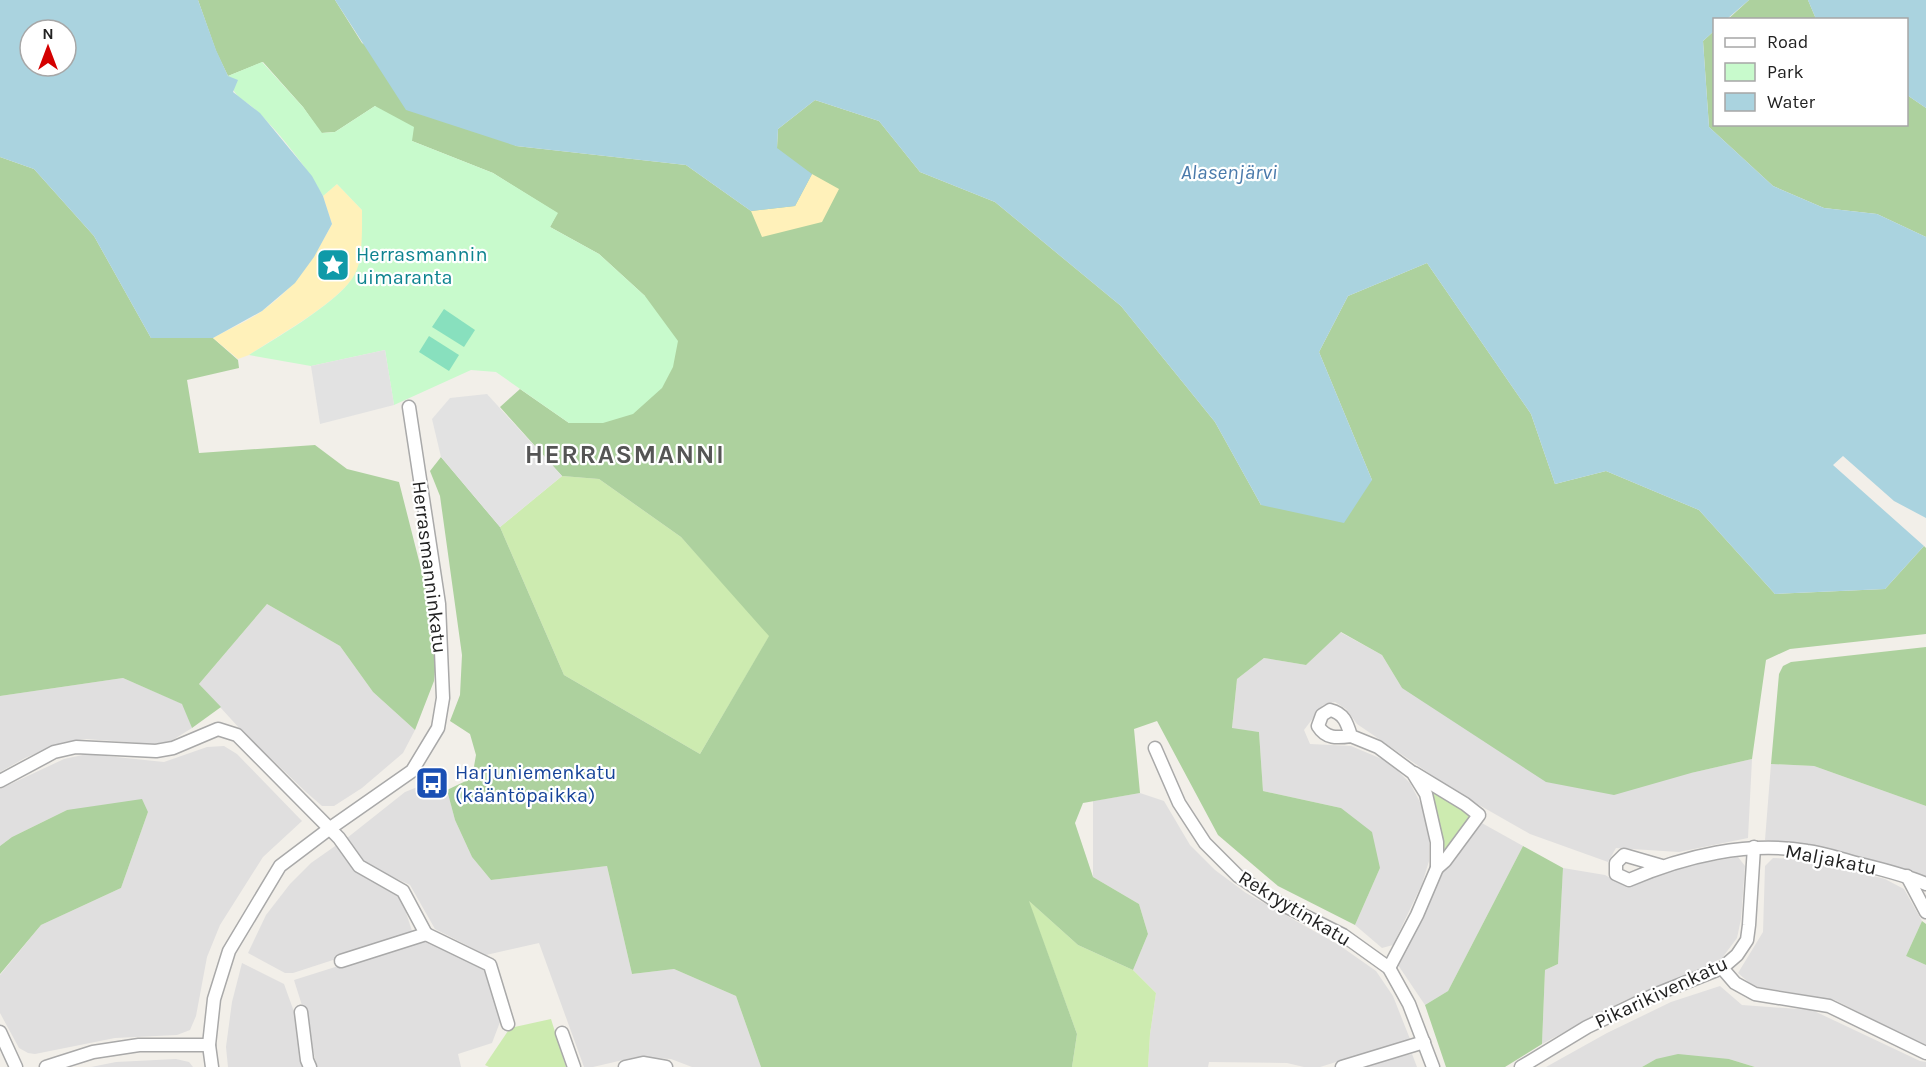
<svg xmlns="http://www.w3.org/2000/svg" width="1926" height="1067" viewBox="0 0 1926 1067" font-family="Karla,sans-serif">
<rect width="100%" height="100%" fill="#f2efe9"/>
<g fill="#e0dfdf">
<path d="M 267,604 L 340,646 L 373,692 L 415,730 L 403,753 L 362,788 L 334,806 L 322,806 L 306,792 L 241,730 L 199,684 Z"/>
<path d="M 1340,632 L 1382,655 L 1402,688 L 1691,773 L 1752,759 L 1748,838 L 1679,852 L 1616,848 L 1608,862 L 1530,834 L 1458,793 L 1357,724 L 1346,709 L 1335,702 L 1323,705 L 1304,730 L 1310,744 L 1351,746 L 1389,762 L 1410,783 L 1423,808 L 1429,839 L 1429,861 L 1422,884 L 1393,945 L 1382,948 L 1355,925 L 1380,868 L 1341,808 L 1263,791 L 1259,732 L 1232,729 L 1237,679 L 1264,658 L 1306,665 Z"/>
<path d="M 123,678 L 183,704 L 192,728 L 171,741 L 153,744 L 86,739 L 64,742 L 25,758 L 0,772 L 0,696 Z"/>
<path d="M 224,746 L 237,754 L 302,821 L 263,857 L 220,925 L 207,957 L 196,1016 L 190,1030 L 177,1035 L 115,1038 L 35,1054 L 28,1053 L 19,1048 L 0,1013 L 0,975 L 41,925 L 121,888 L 148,812 L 67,810 L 12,837 L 0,846 L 0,789 L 64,759 L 87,754 L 164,762 L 207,747 Z"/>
<path d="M 1771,764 L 1814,766 L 1926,806 L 1926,878 L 1915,872 L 1816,846 L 1765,840 Z"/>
<path d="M 420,786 L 447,790 L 455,820 L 472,857 L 491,880 L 607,866 L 632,974 L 674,969 L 736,996 L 761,1067 L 692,1067 L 671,1059 L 636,1057 L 593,1067 L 584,1067 L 539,943 L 486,955 L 435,929 L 410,885 L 363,863 L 347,838 L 405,792 Z"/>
<path d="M 1140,793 L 1164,801 L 1190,845 L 1215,870 L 1246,893 L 1339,945 L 1376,971 L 1393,996 L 1410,1039 L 1320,1067 L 1304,1067 L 1287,1063 L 1209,1062 L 1208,1067 L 1148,1067 L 1150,1034 L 1156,993 L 1133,970 L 1148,934 L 1139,904 L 1093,877 L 1093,801 Z"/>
<path d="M 1480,822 L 1523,846 L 1448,991 L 1425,1005 L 1398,965 L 1443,873 Z"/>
<path d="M 338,844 L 400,894 L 413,934 L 293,973 L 285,973 L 248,953 L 266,915 L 290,884 L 311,863 Z"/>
<path d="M 1738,857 L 1745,866 L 1741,919 L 1737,938 L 1722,958 L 1699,970 L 1621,1002 L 1542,1044 L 1545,970 L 1558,964 L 1563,868 L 1605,875 L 1626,887 L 1679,867 Z"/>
<path d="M 1773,858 L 1806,859 L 1885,879 L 1904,889 L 1922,921 L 1906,956 L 1926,965 L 1926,1047 L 1835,1000 L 1753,986 L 1738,973 L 1763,932 L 1765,866 Z"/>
<path d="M 424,939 L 487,968 L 500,1022 L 492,1043 L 458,1054 L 461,1067 L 317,1067 L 305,1015 L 294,980 Z"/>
<path d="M 242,963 L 284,984 L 297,1020 L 302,1067 L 228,1067 L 226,1047 L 232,1002 Z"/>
<path d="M 1720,986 L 1742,1005 L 1812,1010 L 1920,1061 L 1926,1062 L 1926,1067 L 1755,1067 L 1729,1059 L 1656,1059 L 1642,1067 L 1546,1067 L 1607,1033 L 1671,1002 Z"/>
<path d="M 1412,1054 L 1417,1067 L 1356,1067 L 1364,1064 Z"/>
<path d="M 176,1059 L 189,1062 L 193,1067 L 91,1067 L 116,1062 Z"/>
</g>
<g fill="#cdebb0">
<path d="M 562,476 L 599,479 L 681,537 L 770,635 L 700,754 L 564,675 L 500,527 Z"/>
<path d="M 1432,790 L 1463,808 L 1469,817 L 1449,849 L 1442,853 L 1440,827 Z"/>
<path d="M 1028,900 L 1078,945 L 1133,970 L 1156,993 L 1150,1034 L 1148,1067 L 1072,1067 L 1077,1034 Z"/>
<path d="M 551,1019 L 566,1067 L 489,1067 L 485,1065 L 510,1028 Z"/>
</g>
<g fill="#add19e">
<path d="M 198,0 L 335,0 L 362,43 L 516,146 L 686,165 L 751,211 L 777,148 L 778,129 L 815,100 L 879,121 L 920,172 L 995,202 L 1121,306 L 1215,422 L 1261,505 L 1372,480 L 1319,352 L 1348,296 L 1427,263 L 1531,414 L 1555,484 L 1606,471 L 1699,510 L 1775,594 L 1885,589 L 1924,546 L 1926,548 L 1926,634 L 1790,649 L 1766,660 L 1752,759 L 1691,773 L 1614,795 L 1546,782 L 1402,688 L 1382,655 L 1341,632 L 1306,665 L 1264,658 L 1237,679 L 1232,728 L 1259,732 L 1263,791 L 1341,808 L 1372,832 L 1380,868 L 1355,925 L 1278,886 L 1218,835 L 1157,721 L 1134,729 L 1140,793 L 1083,803 L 1075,823 L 1093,877 L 1139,904 L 1148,934 L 1133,970 L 1078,945 L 1029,901 L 1077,1034 L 1072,1067 L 761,1067 L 736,996 L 674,969 L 632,974 L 607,866 L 491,880 L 472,857 L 455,820 L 447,790 L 472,778 L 476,755 L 470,734 L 450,721 L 460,695 L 462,655 L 440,496 L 430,471 L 441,457 L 500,527 L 564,675 L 700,754 L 769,636 L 681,537 L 599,479 L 562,476 L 500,407 L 520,389 L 569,423 L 645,296 L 599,254 L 550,227 L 557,213 L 493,173 L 412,141 L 375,106 L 335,132 L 321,133 L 303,107 L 263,62 L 228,76 L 216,51 Z"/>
<path d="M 1749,0 L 1808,0 L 1816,19 L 1727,20 Z"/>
<path d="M 1714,31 L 1714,124 L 1906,124 L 1907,95 L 1926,108 L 1926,237 L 1877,214 L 1824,208 L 1773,186 L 1709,127 L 1703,41 Z"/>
<path d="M 0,157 L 34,169 L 94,236 L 151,338 L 213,338 L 238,360 L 239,368 L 187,380 L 199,453 L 315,445 L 347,469 L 399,482 L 432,612 L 437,650 L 434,681 L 415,730 L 373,692 L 340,646 L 267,604 L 199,684 L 221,707 L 192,728 L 182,704 L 123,678 L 0,696 Z"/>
<path d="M 1926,647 L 1926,806 L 1814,766 L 1771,764 L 1779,674 L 1783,666 L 1791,662 Z"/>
<path d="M 142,799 L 148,812 L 121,888 L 41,925 L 0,974 L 0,846 L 12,837 L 67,810 Z"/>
<path d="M 1523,846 L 1563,868 L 1558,964 L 1545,970 L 1542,1044 L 1505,1067 L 1446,1067 L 1425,1005 L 1448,991 Z"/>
<path d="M 1922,921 L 1926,924 L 1926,965 L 1906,956 Z"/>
<path d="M 1678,1054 L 1729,1059 L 1755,1067 L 1642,1067 L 1656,1059 Z"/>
</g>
<g fill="#fff1ba">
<path d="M 812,174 L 839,189 L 822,222 L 762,237 L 751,211 L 795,206 Z"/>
<path d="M 337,184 L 362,210 C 362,227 364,259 355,274 C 340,302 277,336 249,355 L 238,359 L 213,338 C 229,329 247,322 262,311 C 295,288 314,258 332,224 L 323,196 Z"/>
</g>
<path fill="#c8facc" d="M 262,62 L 303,107 L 322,133 L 335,132 L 375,106 L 414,127 L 412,141 L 493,173 L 558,213 L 550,227 L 599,254 L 645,296 L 678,341 L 673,367 L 662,388 L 633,414 L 603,423 L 569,423 L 496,372 L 471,370 L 394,405 L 385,350 L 311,366 L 249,355 C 277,337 340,302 355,274 C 363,259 362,228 362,210 L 337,184 L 323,196 C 307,168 283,137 260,114 C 244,97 235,102 228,76 Z"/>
<g fill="#88e0be">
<path d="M 444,309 L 475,330 L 464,347 L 432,327 Z"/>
<path d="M 429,336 L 459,355 L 449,371 L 419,352 Z"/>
</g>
<g fill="#e2e2e2">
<path d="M 385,350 L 394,405 L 320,424 L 311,366 Z"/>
<path d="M 487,394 L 562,476 L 500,527 L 441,457 L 432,419 L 450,398 Z"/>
</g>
<g fill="#aad3df" fill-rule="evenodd">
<path d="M 0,0 L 198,0 L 216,50 L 228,76 L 238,80 L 233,92 L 260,113 L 312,176 L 323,196 L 332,224 L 314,257 L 295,283 L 262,311 L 213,338 L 151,338 L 94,236 L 34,169 L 0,157 ZM 30,30 L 66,30 L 66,66 L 30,66 Z"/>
<path d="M 335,0 L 1749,0 L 1727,19 L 1714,20 L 1714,31 L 1703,41 L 1709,127 L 1773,186 L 1824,208 L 1877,214 L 1926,237 L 1926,518 L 1894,501 L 1843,456 L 1833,465 L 1924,546 L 1885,589 L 1775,594 L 1699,510 L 1606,471 L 1555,484 L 1531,414 L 1427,263 L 1348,296 L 1319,352 L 1372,480 L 1344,523 L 1261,505 L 1215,422 L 1121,306 L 995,202 L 920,172 L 879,121 L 815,100 L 778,129 L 777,148 L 812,174 L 795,206 L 751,211 L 686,165 L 516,146 L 406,110 Z"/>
<path d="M 1808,0 L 1926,0 L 1926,108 L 1907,95 L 1906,20 L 1816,19 Z"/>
</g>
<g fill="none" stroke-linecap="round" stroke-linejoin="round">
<defs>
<g id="minor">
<path d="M 1351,736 C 1337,738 1326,739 1318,726 L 1322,715 L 1330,710 C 1344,713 1347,723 1351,736 L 1378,747 L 1413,773 L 1426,794 L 1437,842 L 1437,868 L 1417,915 L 1389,968"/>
<path d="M 1155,748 L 1179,803 L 1205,843 L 1238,876 L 1277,902 L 1343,935 L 1389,968 L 1409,1004 L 1433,1067"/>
<path d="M 1414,773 L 1465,804 L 1479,815 L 1445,861 L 1437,868"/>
<path d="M 0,781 L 54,752 L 76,747 L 156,751 L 173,748 L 218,729 L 237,735 L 339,838 L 359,866 L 403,891 L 426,934"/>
<path d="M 1662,866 L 1624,855 L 1616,863 L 1616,874 L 1629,880 C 1684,856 1748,841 1807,851 C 1824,853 1840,859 1856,863 C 1880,869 1903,874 1926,884"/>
<path d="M 1907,876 L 1926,912"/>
<path d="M 426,934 L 490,965 L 508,1024"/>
<path d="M 341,961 L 426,934"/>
<path d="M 1722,968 L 1735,983 L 1755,994 L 1829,1006 L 1926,1053"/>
<path d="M 301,1012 L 307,1060 L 310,1067"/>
<path d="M 0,1032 L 16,1067"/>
<path d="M 562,1033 L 574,1067"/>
<path d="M 46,1067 L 93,1052 L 139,1045 L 209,1045"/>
<path d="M 212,1067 L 209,1045 L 214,999 L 229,951 L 280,866 L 329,829 L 412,771 L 438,728 L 443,698 L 439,604 L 409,407"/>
<path d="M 625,1067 L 643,1063 L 666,1067"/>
<path d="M 1342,1067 L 1424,1042"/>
<path d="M 1521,1067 L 1587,1027 L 1654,995 L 1722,968 L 1737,955 L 1747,940 L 1749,925 L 1754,847"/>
</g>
</defs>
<use href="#minor" stroke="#a9a9a9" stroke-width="15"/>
<use href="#minor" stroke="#fff" stroke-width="12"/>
</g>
<defs>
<symbol id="sight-square" viewBox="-11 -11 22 22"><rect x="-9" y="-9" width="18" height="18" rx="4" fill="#0f9aa8" stroke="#fff"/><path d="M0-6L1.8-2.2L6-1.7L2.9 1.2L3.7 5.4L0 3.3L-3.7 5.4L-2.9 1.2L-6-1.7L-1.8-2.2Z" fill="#fff"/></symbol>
<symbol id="bus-square" viewBox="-11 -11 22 22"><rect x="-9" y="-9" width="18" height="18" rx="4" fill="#1a4fb4" stroke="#fff"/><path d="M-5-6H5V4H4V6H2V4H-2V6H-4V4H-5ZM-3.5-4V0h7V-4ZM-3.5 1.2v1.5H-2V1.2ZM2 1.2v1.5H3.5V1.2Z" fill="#fff"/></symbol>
</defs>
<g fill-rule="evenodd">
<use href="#sight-square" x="314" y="246" width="38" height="38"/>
<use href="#bus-square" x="413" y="764" width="38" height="38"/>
</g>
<g text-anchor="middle" stroke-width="4.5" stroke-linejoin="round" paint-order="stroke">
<g font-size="20" fill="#0d838f" stroke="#fff" text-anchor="start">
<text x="356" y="261">Herrasmannin<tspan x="356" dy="23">uimaranta</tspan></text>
</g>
<g font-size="20" fill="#222" stroke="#fff">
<text transform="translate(430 567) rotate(83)" y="7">Herrasmanninkatu</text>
<text transform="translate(1831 859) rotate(11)" y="7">Maljakatu</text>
<text transform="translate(1295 908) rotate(31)" y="7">Rekryytinkatu</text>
<text transform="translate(1661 992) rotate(-25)" y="7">Pikarikivenkatu</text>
</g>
<g font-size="20" fill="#164399" stroke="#fff" text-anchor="start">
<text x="455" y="779">Harjuniemenkatu<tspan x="455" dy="23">(kääntöpaikka)</tspan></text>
</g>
<g font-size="21" font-style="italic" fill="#4a7aab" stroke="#fff">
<text x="1229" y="179">Alasenjärvi</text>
</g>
<g font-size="26" font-weight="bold" letter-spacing="1.5" fill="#555" stroke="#fff">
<text x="625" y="463">HERRASMANNI</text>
</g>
</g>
<rect x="1713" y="18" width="195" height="108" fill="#ffffff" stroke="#a7a7a7" stroke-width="1.5"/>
<rect x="1725" y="38" width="30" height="9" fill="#ffffff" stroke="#a7a7a7" stroke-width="1.5"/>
<text x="1767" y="48" font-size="18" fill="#222222">Road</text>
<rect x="1725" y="63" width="30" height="18" fill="#c8facc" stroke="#a7a7a7" stroke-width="1.5"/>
<text x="1767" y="78" font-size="18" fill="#222222">Park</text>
<rect x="1725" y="93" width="30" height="18" fill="#aad3df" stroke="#a7a7a7" stroke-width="1.5"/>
<text x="1767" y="108" font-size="18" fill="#222222">Water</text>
<g transform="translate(48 48)"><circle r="28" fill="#ffffff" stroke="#a7a7a7" stroke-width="1.5"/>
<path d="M0-4.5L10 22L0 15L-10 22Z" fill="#d40000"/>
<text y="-9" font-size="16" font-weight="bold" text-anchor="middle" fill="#222222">N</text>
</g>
</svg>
